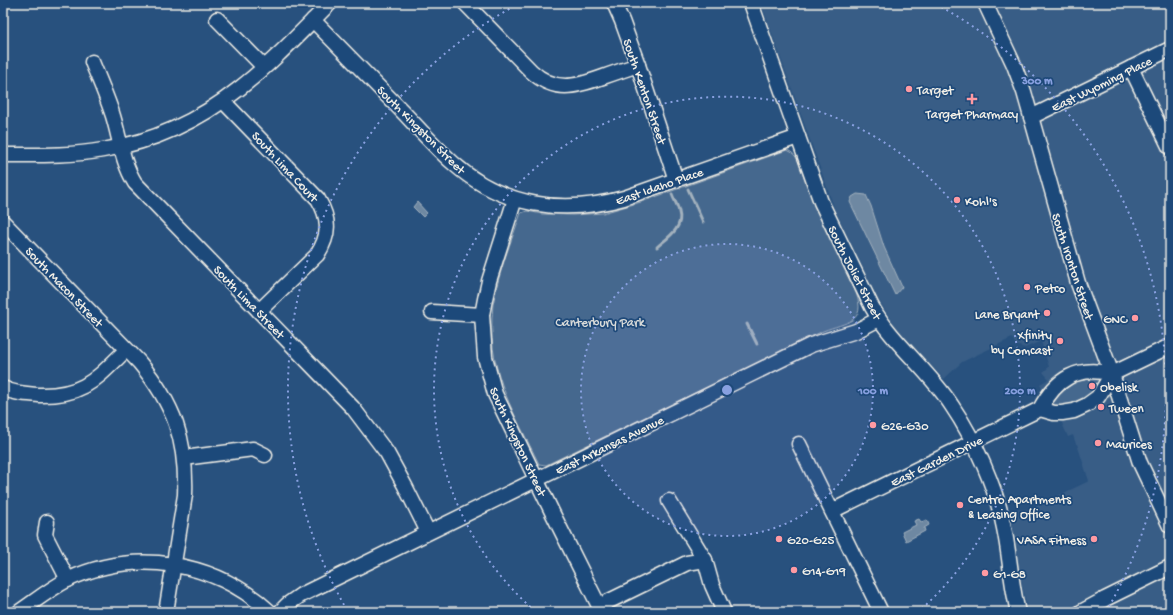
<svg xmlns="http://www.w3.org/2000/svg" width="1173" height="615" viewBox="0 0 1173 615" font-family="'Gochi Hand',sans-serif">
<rect width="100%" height="100%" fill="#28517e"/>
<filter id="ink" filterUnits="userSpaceOnUse"><feTurbulence type="fractalNoise" baseFrequency=".025" numOctaves="2"/><feDisplacementMap in="SourceGraphic" scale="8" xChannelSelector="R" yChannelSelector="G"/><feConvolveMatrix kernelMatrix="1 2 1 2 8 2 1 2 1" color-interpolation-filters="sRGB"/></filter>
<g filter="url(#ink)">
<path fill="#375d86" d="M 761,3 L 1170,3 L 1170,612 L 1028,612 L 1018,568 L 1016,545 L 1010,510 L 1030,509 L 1089,481 L 1077,444 L 1076,444 L 1073,435 L 1068,437 L 1061,421 L 1053,421 L 1044,416 L 1038,404 L 1038,399 L 1043,391 L 1040,384 L 1047,380 L 1048,378 L 1043,372 L 1049,367 L 1041,341 L 1025,348 L 1016,345 L 1012,338 L 962,362 L 944,379 L 897,329 L 878,299 L 835,210 Z"/>
<g fill="#45688e" stroke="#9cacbb">
<path d="M 787,150 C 798,154 800,166 803,175 C 817,216 837,254 856,293 C 867,323 846,322 823,331 L 546,465 L 539,464 C 515,414 489,375 492,318 C 493,312 492,306 494,300 C 499,271 511,242 521,213 L 527,211 L 542,214 L 573,215 L 603,213 L 641,202 Z"/>
<path d="M 1112,374 L 1098,397 L 1054,413 L 1045,400 L 1063,380 Z"/>
</g>
<g fill="#6e88a2" stroke="#a4b2be">
<path d="M 857,194 L 866,195 L 871,206 L 884,247 L 902,287 L 895,295 L 850,202 L 852,197 Z"/>
<path d="M 417,202 L 427,213 L 423,217 L 413,207 Z"/>
<path d="M 919,519 L 921,522 L 927,520 L 929,525 L 924,528 L 925,531 L 906,541 L 902,532 L 916,525 L 914,521 Z"/>
</g>
<g fill="none" stroke-linecap="round" stroke-linejoin="round">
<g stroke="#a4b2be" stroke-width="3">
<path d="M 688,189 L 703,222"/>
<path d="M 657,247 C 667,238 684,228 679,212 C 678,206 674,200 672,194"/>
<path d="M 747,324 L 757,344"/>
</g>
<defs>
<g id="minor">
<path d="M 465,3 L 531,71 C 555,93 575,87 603,77 C 614,73 626,69 638,65"/>
<path d="M 614,3 L 622,21 L 638,65 L 676,180"/>
<path d="M 751,3 L 821,202 L 872,307 C 893,344 929,370 952,406 C 974,438 997,490 1004,528 C 1010,556 1011,585 1018,612"/>
<path d="M 985,3 L 1014,65 L 1024,92 L 1078,283 L 1112,374 L 1140,463 L 1170,526"/>
<path d="M 217,19 L 264,67"/>
<path d="M 313,20 C 343,51 374,82 404,113 C 420,130 436,148 453,163 C 502,207 563,215 624,198 L 798,137"/>
<path d="M 92,62 C 99,79 107,97 113,116 C 120,139 122,162 135,183 L 353,408 L 387,453 L 405,486 L 428,532"/>
<path d="M 1131,68 L 1170,148"/>
<path d="M 223,101 L 318,199 C 330,219 330,235 317,255 L 259,311"/>
<path d="M 1031,117 L 1170,49"/>
<path d="M 3,155 C 36,155 70,156 103,150 C 153,142 200,120 240,88 C 272,63 301,32 330,3"/>
<path d="M 515,199 L 489,281 L 485,299 L 482,315 L 485,357 L 495,394 L 552,512 L 602,612"/>
<path d="M 3,222 L 139,362 C 174,404 187,440 185,495 L 166,612"/>
<path d="M 432,312 L 482,315"/>
<path d="M 3,388 C 15,394 27,394 39,395 C 84,396 96,379 126,350"/>
<path d="M 1040,409 L 1054,413 L 1062,413 L 1074,411 L 1087,405 L 1098,397 L 1112,374 L 1170,346"/>
<path d="M 799,444 L 881,612"/>
<path d="M 184,458 L 253,449 L 265,455"/>
<path d="M 669,501 L 705,560 L 712,585 L 724,612"/>
<path d="M 832,511 L 1040,409 C 1056,379 1077,365 1112,374"/>
<path d="M 47,522 L 45,535 L 68,580"/>
<path d="M 599,606 L 687,563 L 705,560"/>
<path d="M 19,612 C 35,601 50,589 67,580 C 135,548 215,561 270,612"/>
<path d="M 280,612 L 288,604 L 301,595 L 811,345 L 856,331 L 879,319"/>
<path d="M 1081,612 L 1105,599 L 1170,567"/>
</g>
</defs>
<use href="#minor" stroke="#f4f1e8" stroke-width="17"/>
<use href="#minor" stroke="#1f4a7a" stroke-width="14"/>
</g>
</g>
<circle cx="727" cy="390" r="146" fill="#88a0e0" fill-opacity=".12"/>
<g fill="none" stroke="#88a0e0" stroke-width="2" stroke-dasharray="2 4">
<circle cx="727" cy="390" r="146"/>
<path d="M535 611A293 293 0 1 1 919 611"/>
<path d="M347 610A439 439 0 0 1 518 4M936 4A439 439 0 0 1 1107 610"/>
</g>
<g fill="#ff9aa2" stroke="#1f4a7a" stroke-width="1.5">
<circle cx="909" cy="89" r="4"/>
<path d="M970 93h4v4h4v4h-4v4h-4v-4h-4v-4h4z"/>
<circle cx="957" cy="200" r="4"/>
<circle cx="1027" cy="287" r="4"/>
<circle cx="1047" cy="313" r="4"/>
<circle cx="1135" cy="318" r="4"/>
<circle cx="1060" cy="341" r="4"/>
<circle cx="1092" cy="386" r="4"/>
<circle cx="1101" cy="407" r="4"/>
<circle cx="873" cy="425" r="4"/>
<circle cx="1098" cy="443" r="4"/>
<circle cx="960" cy="505" r="4"/>
<circle cx="779" cy="539" r="4"/>
<circle cx="1094" cy="539" r="4"/>
<circle cx="794" cy="570" r="4"/>
<circle cx="985" cy="573" r="4"/>
</g>
<g text-anchor="middle" stroke-width="3.5" stroke-linejoin="round" paint-order="stroke">
<g font-size="13" fill="#f4f1e8" stroke="#1f4a7a">
<text transform="translate(1101 83) rotate(-26)" y="5">East Wyoming Place</text>
<text transform="translate(646 91) rotate(71)" y="5">South Kenton Street</text>
<text transform="translate(422 129) rotate(45)" y="5">South Kingston Street</text>
<text transform="translate(286 166) rotate(47)" y="5">South Lima Court</text>
<text transform="translate(659 185) rotate(-19)" y="5">East Idaho Place</text>
<text transform="translate(1074 266) rotate(72)" y="5">South Ironton Street</text>
<text transform="translate(856 272) rotate(63)" y="5">South Joliet Street</text>
<text transform="translate(65 286) rotate(46)" y="5">South Macon Street</text>
<text transform="translate(250 301) rotate(46)" y="5">South Lima Street</text>
<text transform="translate(519 441) rotate(65)" y="5">South Kingston Street</text>
<text transform="translate(609 444) rotate(-26)" y="5">East Arkansas Avenue</text>
<text transform="translate(936 460) rotate(-26)" y="5">East Garden Drive</text>
</g>
<g font-size="13" fill="#f4f1e8" stroke="#1f4a7a" text-anchor="start">
<text x="917" y="94">Target</text>
<text x="972" y="118" text-anchor="middle">Target Pharmacy</text>
<text x="965" y="205">Kohl's</text>
<text x="1035" y="292">Petco</text>
<text x="1039" y="318" text-anchor="end">Lane Bryant</text>
<text x="1127" y="323" text-anchor="end">GNC</text>
<text x="1052" y="339" text-anchor="end">Xfinity<tspan x="1052" dy="15">by Comcast</tspan></text>
<text x="1100" y="391">Obelisk</text>
<text x="1109" y="412">Tween</text>
<text x="881" y="430">G26-G30</text>
<text x="1106" y="448">Maurices</text>
<text x="968" y="503">Centro Apartments<tspan x="968" dy="15">&amp; Leasing Office</tspan></text>
<text x="787" y="544">G20-G25</text>
<text x="1086" y="544" text-anchor="end">VASA Fitness</text>
<text x="802" y="575">G14-G19</text>
<text x="993" y="578">G1-G8</text>
</g>
<g font-size="13" fill="#dadcda" stroke="#1f4a7a">
<text x="600" y="326">Canterbury Park</text>
</g>
</g>
<circle cx="727" cy="390" r="6" fill="#88a0e0" stroke="#1f4a7a" stroke-width="2"/>
<g font-size="12" text-anchor="middle" font-weight="bold" fill="#88a0e0" stroke="#1f4a7a" stroke-width="3.5" stroke-linejoin="round" paint-order="stroke">
<text x="1037" y="84">300 m</text>
<text x="873" y="394">100 m</text>
<text x="1020" y="394">200 m</text>
</g>
<rect width="1173" height="615" fill="none" stroke="#1f4a7a" stroke-width="16"/>
<rect x="8" y="8" width="1157" height="599" fill="none" stroke="#f4f1e8" stroke-width="1.5" filter="url(#ink)"/>
</svg>
